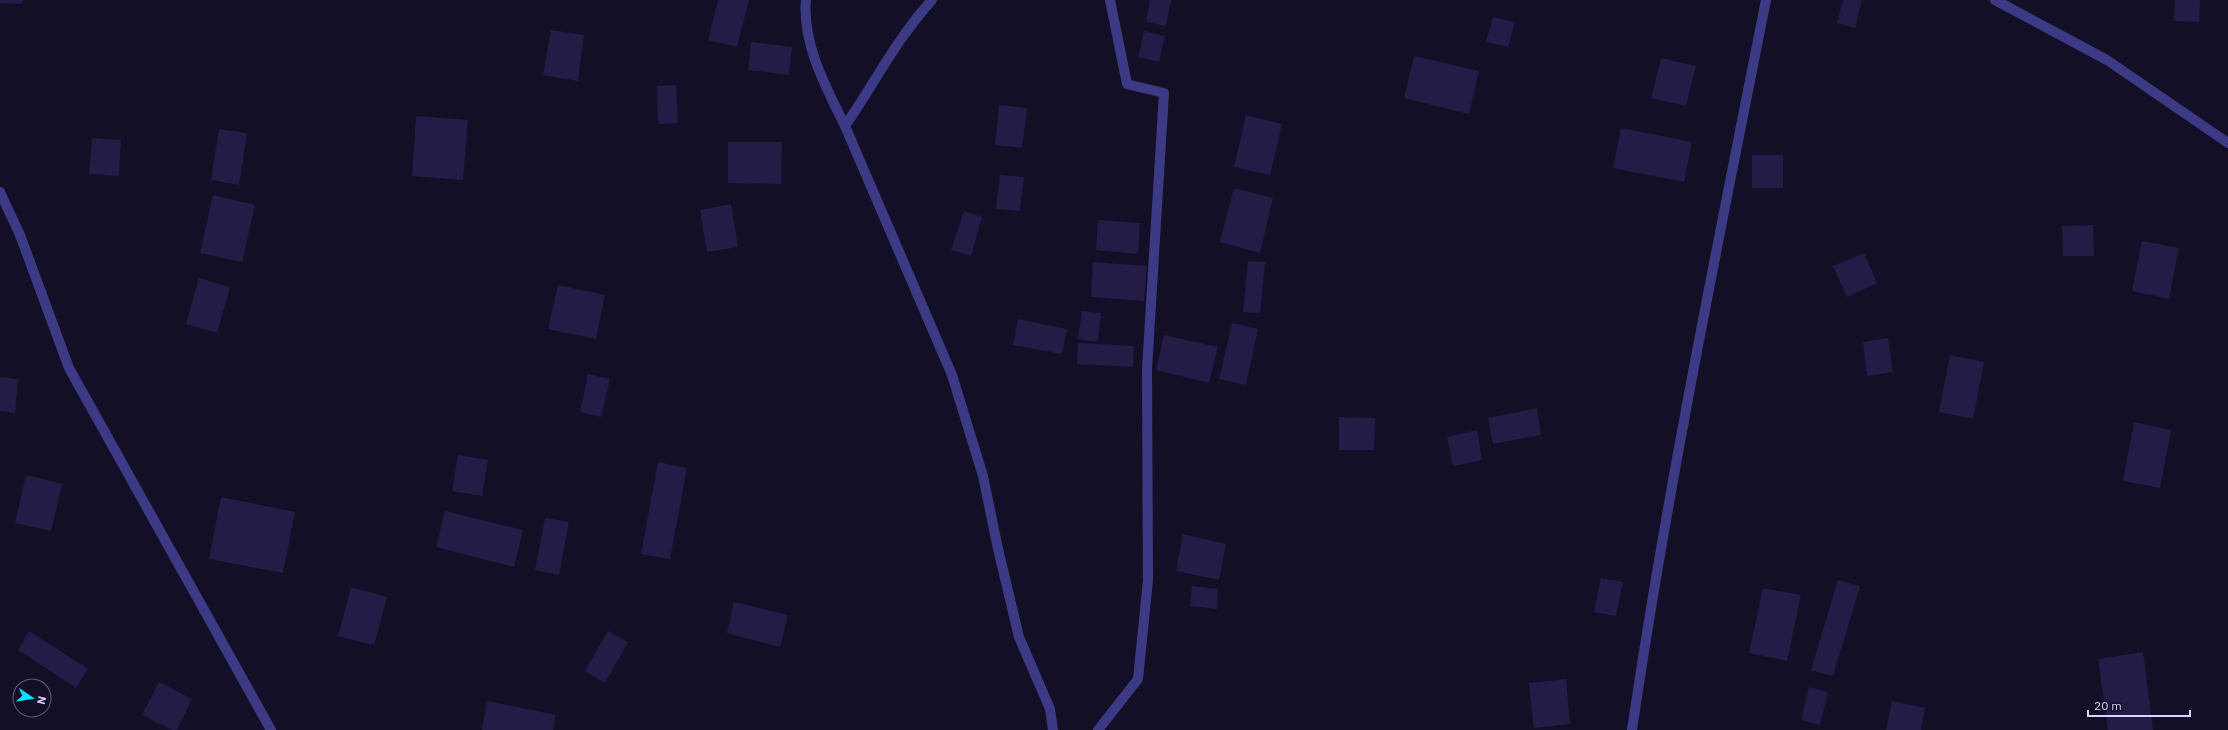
<svg xmlns="http://www.w3.org/2000/svg" width="2228" height="730" viewBox="0 0 2228 730" font-family="'IBM Plex Sans',sans-serif">
<rect width="100%" height="100%" fill="#130f26"/>
<g fill="#241b47">
<path d="M 0,0 L 23,0 L 22,4 L 0,3 Z"/>
<path d="M 718,0 L 749,0 L 737,47 L 708,40 Z"/>
<path d="M 1150,0 L 1171,0 L 1166,26 L 1146,22 Z"/>
<path d="M 1843,0 L 1862,0 L 1855,28 L 1837,23 Z"/>
<path d="M 2175,0 L 2200,0 L 2199,22 L 2174,21 Z"/>
<path d="M 1493,17 L 1515,22 L 1508,47 L 1486,42 Z"/>
<path d="M 551,30 L 584,35 L 578,81 L 543,75 Z"/>
<path d="M 1144,31 L 1165,36 L 1159,62 L 1138,57 Z"/>
<path d="M 751,42 L 792,47 L 789,75 L 748,70 Z"/>
<path d="M 1414,56 L 1479,71 L 1469,114 L 1404,98 Z"/>
<path d="M 1661,58 L 1696,66 L 1686,106 L 1651,98 Z"/>
<path d="M 676,85 L 678,123 L 658,124 L 657,86 Z"/>
<path d="M 999,105 L 1027,108 L 1022,148 L 995,145 Z"/>
<path d="M 1246,115 L 1282,124 L 1270,175 L 1234,167 Z"/>
<path d="M 416,116 L 468,120 L 463,180 L 412,176 Z"/>
<path d="M 1621,128 L 1692,142 L 1684,182 L 1613,168 Z"/>
<path d="M 219,129 L 247,133 L 239,185 L 211,180 Z"/>
<path d="M 92,138 L 121,140 L 119,176 L 89,174 Z"/>
<path d="M 728,142 L 782,142 L 781,184 L 728,183 Z"/>
<rect x="1752" y="155" width="31" height="33"/>
<path d="M 1000,175 L 1024,177 L 1020,211 L 996,209 Z"/>
<path d="M 1234,188 L 1273,198 L 1260,253 L 1220,242 Z"/>
<path d="M 213,195 L 255,205 L 242,262 L 200,253 Z"/>
<path d="M 731,204 L 738,247 L 707,252 L 700,210 Z"/>
<path d="M 964,211 L 982,217 L 971,256 L 951,250 Z"/>
<path d="M 1098,220 L 1140,223 L 1138,254 L 1096,250 Z"/>
<path d="M 2093,225 L 2094,256 L 2063,256 L 2062,226 Z"/>
<path d="M 2142,241 L 2179,248 L 2169,299 L 2132,291 Z"/>
<path d="M 1864,253 L 1877,283 L 1847,297 L 1833,266 Z"/>
<path d="M 1248,261 L 1265,262 L 1260,313 L 1243,312 Z"/>
<path d="M 1093,262 L 1147,266 L 1144,301 L 1091,297 Z"/>
<path d="M 199,278 L 230,287 L 217,333 L 186,324 Z"/>
<path d="M 558,285 L 605,295 L 596,339 L 548,329 Z"/>
<path d="M 1082,311 L 1101,313 L 1098,342 L 1078,339 Z"/>
<path d="M 1018,319 L 1067,329 L 1062,354 L 1013,345 Z"/>
<path d="M 1232,323 L 1258,329 L 1246,385 L 1219,379 Z"/>
<path d="M 1164,335 L 1218,347 L 1209,383 L 1156,370 Z"/>
<path d="M 1888,338 L 1893,372 L 1867,376 L 1863,342 Z"/>
<path d="M 1078,343 L 1134,346 L 1133,367 L 1077,364 Z"/>
<path d="M 1950,355 L 1984,362 L 1973,419 L 1939,412 Z"/>
<path d="M 588,374 L 610,379 L 601,417 L 580,412 Z"/>
<path d="M 0,377 L 18,379 L 15,413 L 0,411 Z"/>
<path d="M 1537,408 L 1541,435 L 1493,444 L 1488,418 Z"/>
<path d="M 1339,417 L 1375,418 L 1374,450 L 1339,450 Z"/>
<path d="M 2134,422 L 2171,430 L 2160,488 L 2123,481 Z"/>
<path d="M 1477,430 L 1482,460 L 1453,466 L 1447,437 Z"/>
<path d="M 458,455 L 488,460 L 482,496 L 452,491 Z"/>
<path d="M 658,462 L 687,468 L 670,559 L 641,554 Z"/>
<path d="M 26,475 L 62,484 L 51,531 L 15,523 Z"/>
<path d="M 221,497 L 295,512 L 283,573 L 209,559 Z"/>
<path d="M 445,511 L 523,530 L 514,567 L 436,547 Z"/>
<path d="M 545,518 L 569,522 L 559,575 L 535,570 Z"/>
<path d="M 1183,534 L 1226,544 L 1219,580 L 1176,571 Z"/>
<path d="M 1601,578 L 1623,582 L 1616,616 L 1594,612 Z"/>
<path d="M 1838,580 L 1860,586 L 1833,676 L 1811,670 Z"/>
<path d="M 1192,586 L 1218,589 L 1217,609 L 1190,606 Z"/>
<path d="M 351,587 L 387,597 L 374,645 L 338,636 Z"/>
<path d="M 1763,588 L 1801,595 L 1787,661 L 1749,653 Z"/>
<path d="M 734,602 L 788,615 L 780,647 L 727,633 Z"/>
<path d="M 29,631 L 88,669 L 76,688 L 18,650 Z"/>
<path d="M 608,631 L 628,642 L 605,683 L 585,671 Z"/>
<path d="M 2143,652 L 2153,730 L 2108,730 L 2098,659 Z"/>
<path d="M 1566,679 L 1570,724 L 1534,728 L 1529,683 Z"/>
<path d="M 159,682 L 192,699 L 177,730 L 172,730 L 142,715 Z"/>
<path d="M 1809,687 L 1828,692 L 1820,725 L 1801,720 Z"/>
<path d="M 487,701 L 556,715 L 553,730 L 482,730 Z"/>
<path d="M 1892,701 L 1925,708 L 1921,730 L 1886,730 Z"/>
</g>
<g fill="none" stroke-linecap="round" stroke-linejoin="round">
<g stroke="#3d3a85" stroke-width="10">
<path d="M 806,0 C 802,44 826,87 845,126 L 952,375 L 983,476 L 998,549 L 1019,637 L 1050,709 L 1053,730"/>
<path d="M 1995,0 L 2107,60 L 2228,143"/>
<path d="M 845,126 C 874,84 897,38 932,0"/>
<path d="M 0,192 L 20,235 L 69,368 L 271,730"/>
<path d="M 1098,730 L 1138,679 L 1148,580 L 1147,369 L 1164,93 L 1127,84 L 1110,0"/>
<path d="M 1632,730 C 1668,485 1718,243 1766,0"/>
</g>
</g>
<g transform="translate(32 698) rotate(103)"><circle r="19" fill="#130f26" stroke="#625e7d"/>
<path d="M0-3L7 15L0 10L-7 15Z" fill="#00e5ff"/>
<text y="-6" font-size="11" font-weight="bold" text-anchor="middle" fill="#d9d4ff">N</text>
</g>
<path d="M2088 710v6h102v-6" fill="none" stroke="#d9d4ff" stroke-width="2"/>
<text x="2094" y="710" font-size="12" fill="#d9d4ff" stroke="#130f26" stroke-width="3" paint-order="stroke">20 m</text>
</svg>
